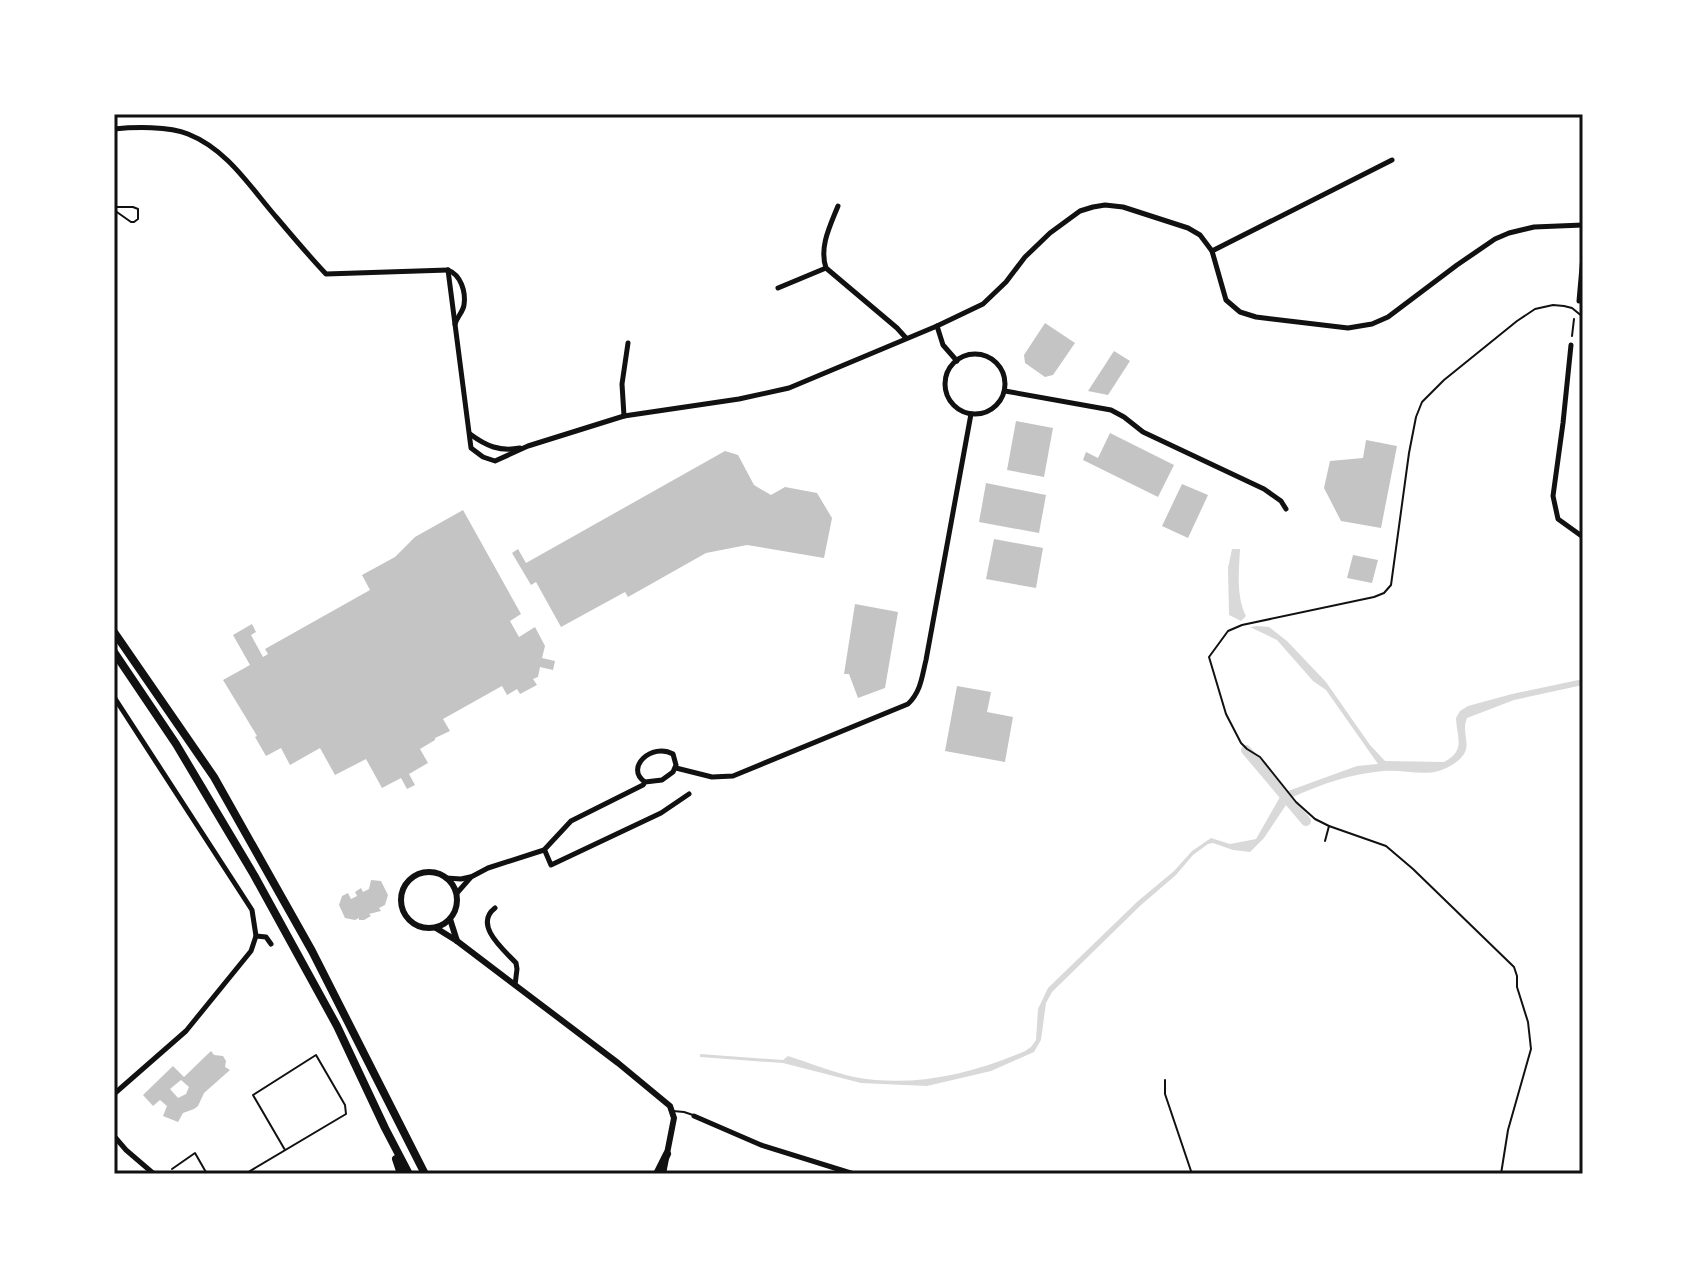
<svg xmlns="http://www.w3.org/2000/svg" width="1697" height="1288" viewBox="0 0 1697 1288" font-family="Overpass,sans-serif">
<rect width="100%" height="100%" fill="#fff"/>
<g fill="#d9d9d9">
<path d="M 1232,549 L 1240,549 C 1239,571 1236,596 1246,616 L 1241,621 L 1229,615 L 1228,568 Z"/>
<path d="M 1257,626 L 1269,627 L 1287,641 L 1326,682 L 1370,745 L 1385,761 L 1444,762 C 1466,750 1457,739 1456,718 L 1460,711 L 1468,706 L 1512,694 L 1583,679 L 1583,685 L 1514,700 L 1467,718 C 1461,732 1471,743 1464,754 C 1459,762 1448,768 1439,771 C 1421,776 1401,769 1383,771 C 1351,774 1321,784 1293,797 L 1288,791 L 1357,766 L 1378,764 L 1326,690 L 1313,681 L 1277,640 L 1250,627 Z"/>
<path d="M 1280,797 L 1286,805 L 1264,838 L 1250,852 L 1233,850 L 1213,843 L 1208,844 L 1193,855 L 1176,875 L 1141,905 L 1052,992 L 1046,1003 L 1041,1040 L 1034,1052 L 991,1071 L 927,1086 L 861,1083 L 783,1063 L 700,1057 L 700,1054 L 783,1060 L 788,1056 C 810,1063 832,1072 854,1077 C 913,1088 971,1074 1025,1051 L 1031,1047 L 1036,1040 L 1038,1009 L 1048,988 L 1138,901 L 1174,871 L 1192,851 L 1211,838 L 1230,844 L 1256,839 Z"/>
</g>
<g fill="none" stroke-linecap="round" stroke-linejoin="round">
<path stroke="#d9d9d9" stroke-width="10" d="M 1246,750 L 1306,821"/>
</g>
<g fill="#c4c4c4" fill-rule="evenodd">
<path d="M 1045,323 L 1075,343 L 1053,375 L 1045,377 L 1025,363 L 1024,355 Z"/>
<path d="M 1114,351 L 1130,361 L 1108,395 L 1088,391 Z"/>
<path d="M 1016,421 L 1053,428 L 1044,477 L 1007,470 Z"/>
<path d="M 1110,433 L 1174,465 L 1158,497 L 1083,460 L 1086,452 L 1098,458 Z"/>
<path d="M 1366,440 L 1397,446 L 1381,528 L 1341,521 L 1324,488 L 1330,461 L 1363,458 Z"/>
<path d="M 725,451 L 738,455 L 754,485 L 771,495 L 785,487 L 817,493 L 832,518 L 824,558 L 747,545 L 706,553 L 628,597 L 625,592 L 561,627 L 536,582 L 531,585 L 512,553 L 518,549 L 526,563 Z"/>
<path d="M 986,483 L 1046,495 L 1039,533 L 979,522 Z"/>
<path d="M 1182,484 L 1208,495 L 1188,538 L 1162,526 Z"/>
<path d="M 463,510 L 521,614 L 510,621 L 519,637 L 535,627 L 545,646 L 542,658 L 555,661 L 553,670 L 540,667 L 538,677 L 533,679 L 537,685 L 520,694 L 517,689 L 507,695 L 502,686 L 443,719 L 450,731 L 435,738 L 435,740 L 420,749 L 428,763 L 409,774 L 415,785 L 407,789 L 401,778 L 382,788 L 366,759 L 335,775 L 320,748 L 290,765 L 281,748 L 266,756 L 255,737 L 257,736 L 223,680 L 250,665 L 233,635 L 252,624 L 256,632 L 251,635 L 263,657 L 268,654 L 265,649 L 370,590 L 362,575 L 395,557 L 415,537 Z"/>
<path d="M 994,539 L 1043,548 L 1036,588 L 986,579 Z"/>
<path d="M 1353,555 L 1378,560 L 1372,583 L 1347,578 Z"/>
<path d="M 855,604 L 898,612 L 885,688 L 858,698 L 849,674 L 844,674 Z"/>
<path d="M 957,686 L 991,692 L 987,712 L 1013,717 L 1005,762 L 945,751 Z"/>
<path d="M 371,880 L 381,881 L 388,895 L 385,905 L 379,908 L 381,911 L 369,914 L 371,916 L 364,920 L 359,920 L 359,918 L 355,920 L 345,918 L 339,905 L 342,896 L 348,893 L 351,899 L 357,896 L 355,892 L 361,888 L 363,892 L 369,889 Z"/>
<path d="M 211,1051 L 214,1055 L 223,1056 L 226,1061 L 225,1067 L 230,1070 L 204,1093 L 198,1106 L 194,1109 L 183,1113 L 178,1122 L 163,1116 L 167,1106 L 160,1100 L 153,1106 L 143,1095 L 173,1066 L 184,1077 ZM 181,1080 L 189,1087 L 186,1094 L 178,1098 L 170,1089 Z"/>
</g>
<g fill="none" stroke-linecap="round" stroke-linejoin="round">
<g stroke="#111" stroke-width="2">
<path d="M 114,207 L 133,207 L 138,209 L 138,219 L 134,222 L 131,222 L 114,210"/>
<path d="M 1572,336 L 1574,319"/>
<path d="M 1329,826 L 1315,819 L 1296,802 L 1260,757 L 1247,749 L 1241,743 L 1226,714 L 1209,657 L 1228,631 L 1242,625 L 1374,597 L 1384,593 L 1391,585 L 1409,453 L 1416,417 L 1422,402 L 1444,380 L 1517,321 L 1535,309 L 1553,305 L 1564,306 L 1572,308 L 1583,317"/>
<path d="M 1325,841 L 1329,826 L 1386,846 L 1413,869 L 1514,967 L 1517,976 L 1517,987 L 1528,1022 L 1531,1049 L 1508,1130 L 1501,1174"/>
</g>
<g stroke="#111" stroke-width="2">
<path d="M 1165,1080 L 1165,1094 L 1192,1174"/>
<path d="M 673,1111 L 684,1112 L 693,1115"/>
<path d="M 172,1169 L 195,1153 L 207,1174"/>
<path d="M 245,1174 L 346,1114 L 345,1105 L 316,1055 L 253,1095 L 285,1150"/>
</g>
<g stroke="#111" stroke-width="5">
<path d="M 114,129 C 134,127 169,126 188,134 C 228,150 250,187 277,218 C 293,237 309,256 326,274 L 448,270"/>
<path d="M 838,206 C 830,226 819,247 826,268 L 897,328 L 906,338"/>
<path d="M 1212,251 L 1392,160"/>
<path d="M 448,270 L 471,448 L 483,457 L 495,461 L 528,446 L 624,416 L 739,399 L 789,388 L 937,326 L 983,304 L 1006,282 L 1025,257 L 1050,233 L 1080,211 L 1093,207 L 1105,205 L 1123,207 L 1188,228 L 1200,235 L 1212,251 L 1226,300 L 1240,312 L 1256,317 L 1348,328 L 1372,324 L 1388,317 L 1457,265 L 1495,239 L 1509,233 L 1534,227 L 1583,225"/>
<path d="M 448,270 C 461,275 466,292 464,305 C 463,312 457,317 455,324"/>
<path d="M 778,288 L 826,268"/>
<path d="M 1579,301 L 1583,256"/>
<path d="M 937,326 L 943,345 L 957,361"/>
<path d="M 1571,345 L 1563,423 L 1553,496 L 1558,519 L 1583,537"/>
<circle cx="975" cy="384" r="30"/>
<path d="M 1005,391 L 1111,410 L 1124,417 L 1143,432 L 1264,489 L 1281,501 L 1286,509"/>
<path d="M 624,416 L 622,384 L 628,343"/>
<path d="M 470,434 C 486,446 500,452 520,448"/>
<path d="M 114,697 L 252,910 L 256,936 L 251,951 L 186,1031 L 114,1094"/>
<path d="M 676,768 L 712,777 L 733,776 L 908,704 C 921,692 922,676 926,660 L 971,414"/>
<path d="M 545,851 L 551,865 L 661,813 L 689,794"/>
<path d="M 446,878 L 461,879 L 470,877"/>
<path d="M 457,893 L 471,877 L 488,868 L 544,850 L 571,821 L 643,785 L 645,782 L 662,780 L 673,772 L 676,765 L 673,754 C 652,742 624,768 645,782"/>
<path d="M 495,908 C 473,925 504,950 516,963 L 517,969 L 515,985"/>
<path d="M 256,936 L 266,937 L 271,944"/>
<path d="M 694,1116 L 761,1145 L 854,1174"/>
<path d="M 114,1136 L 126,1150 L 154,1174"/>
</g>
<g stroke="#111" stroke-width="6">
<circle cx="429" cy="900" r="28"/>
<path d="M 450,919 L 457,941"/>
<path d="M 436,928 L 457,941 L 618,1063 L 670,1106 L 674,1118 L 663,1174"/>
</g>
<g stroke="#111" stroke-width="8">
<path d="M 114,632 L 214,777 L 312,951 L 425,1174"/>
<path d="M 114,652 L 176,744 L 254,875 L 337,1026 L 385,1128 L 409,1174"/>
<path d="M 396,1159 L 401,1174"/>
<path d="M 657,1174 L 667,1154"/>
</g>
</g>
<rect width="1697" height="1288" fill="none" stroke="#ffffff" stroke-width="232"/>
<rect x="116" y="116" width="1465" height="1056" fill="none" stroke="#111" stroke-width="3"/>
</svg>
